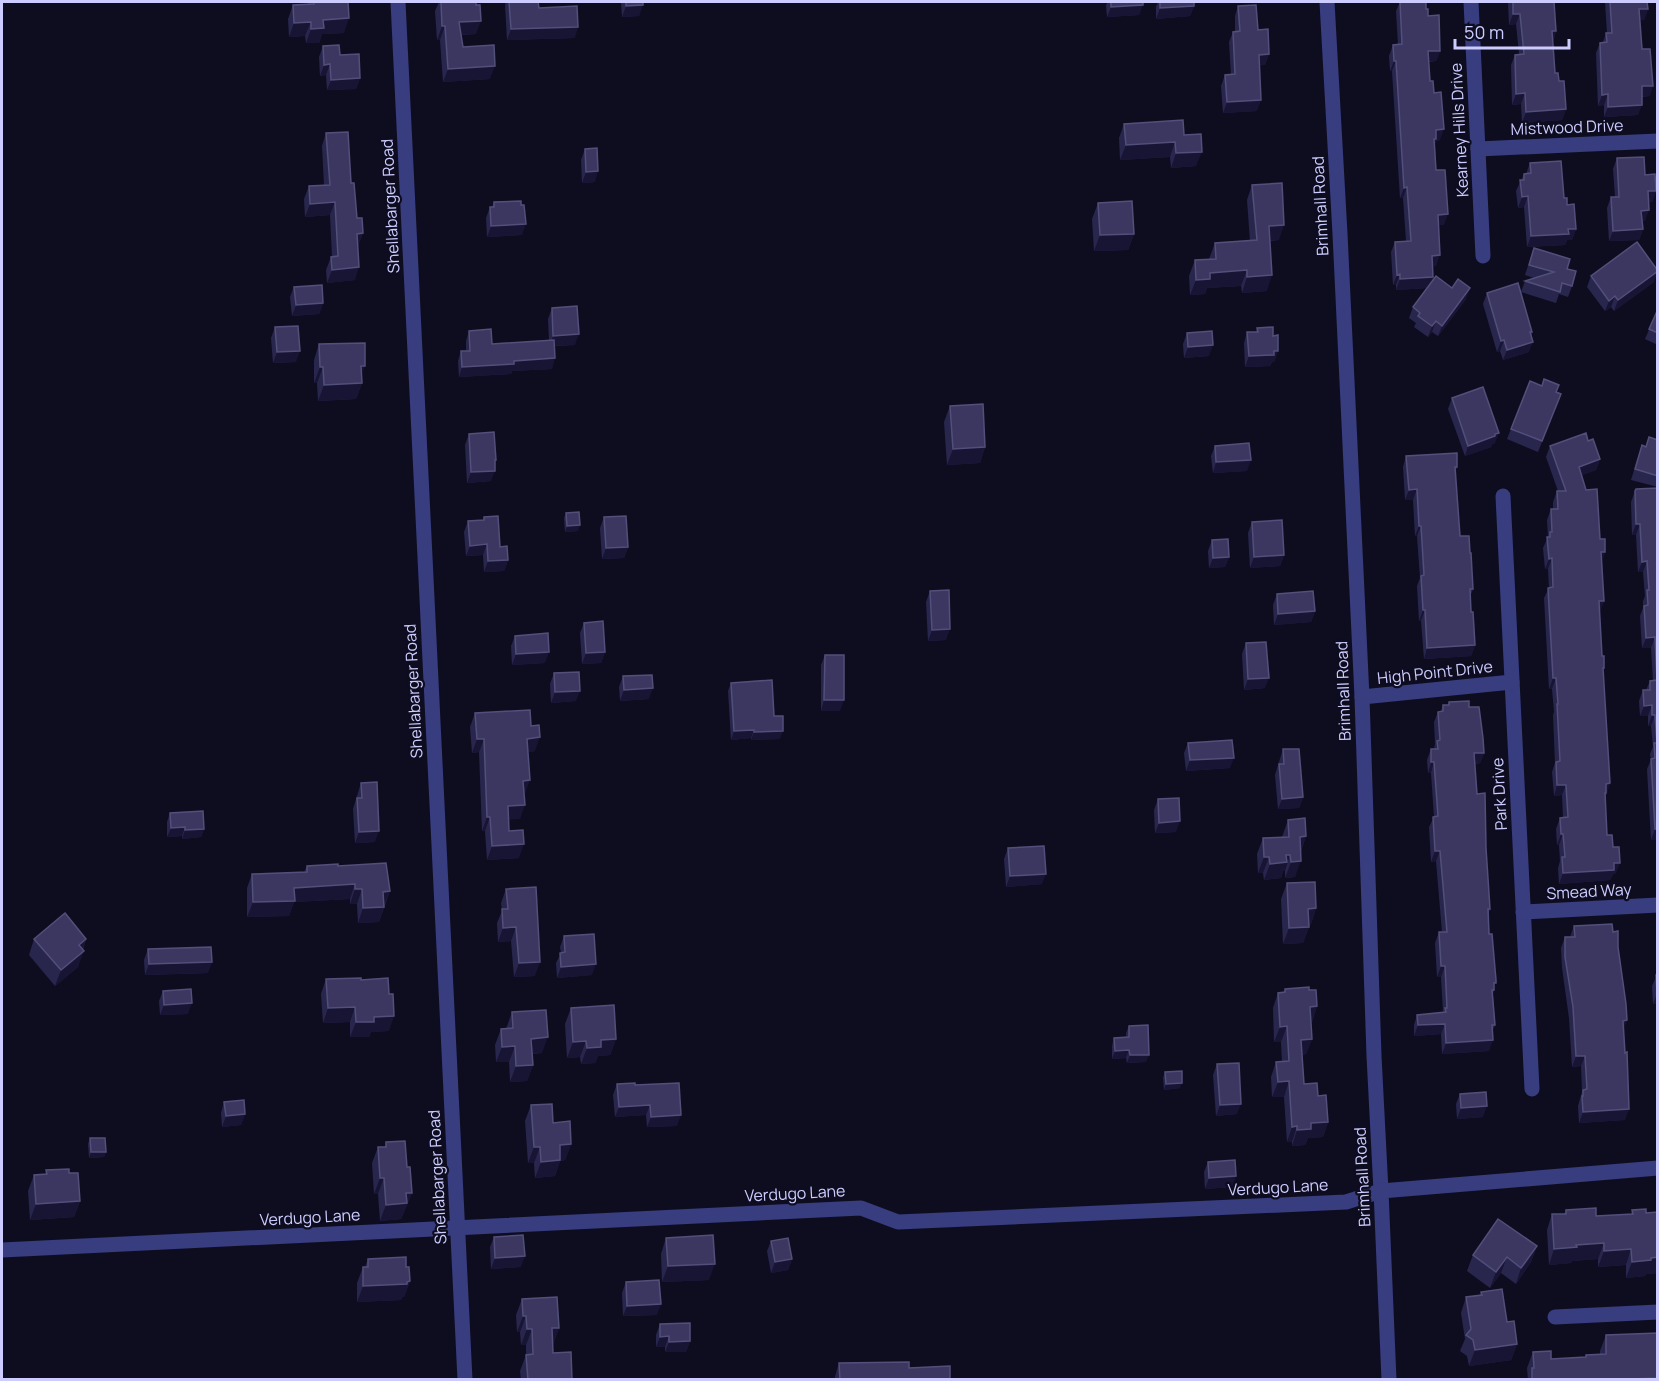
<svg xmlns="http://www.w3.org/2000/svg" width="1659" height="1381" viewBox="0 0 1659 1381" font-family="Manrope,sans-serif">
<rect width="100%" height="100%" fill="#0e0d20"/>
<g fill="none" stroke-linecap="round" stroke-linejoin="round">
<g stroke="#383d7f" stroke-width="15">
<path d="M 398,2 L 465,1380"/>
<path d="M 1327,2 L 1340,234 L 1362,697 L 1374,1056 L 1381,1191 L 1389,1380"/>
<path d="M 1471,2 L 1483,256"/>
<path d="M 1478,149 L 1658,141"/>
<path d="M 1503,496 L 1532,1089"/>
<path d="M 1362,697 L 1512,682"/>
<path d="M 1523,912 L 1658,905"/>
<path d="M 2,1250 L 861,1208 L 898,1222 L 1346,1202 L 1381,1191 L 1658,1168"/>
<path d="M 1555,1317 L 1658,1312"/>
</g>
</g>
<g fill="#29264e">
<path d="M 308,2 L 348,2 L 344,33 L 322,34 L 319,43 L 306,43 L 305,36 L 289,37 L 288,19 L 293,5 L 308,4 Z"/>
<path d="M 439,2 L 476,2 L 476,34 L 461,35 L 463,47 L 490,79 L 443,82 L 440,40 L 437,40 L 435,11 Z"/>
<path d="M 506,2 L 538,2 L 539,8 L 575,38 L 507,40 L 505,5 Z"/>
<path d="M 621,2 L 643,2 L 639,16 L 622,17 Z"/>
<path d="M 1108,2 L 1143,2 L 1139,15 L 1107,17 L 1106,5 Z"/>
<path d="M 1158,2 L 1160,2 L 1194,6 L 1190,16 L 1156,19 L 1156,7 Z"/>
<path d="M 1400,2 L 1426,2 L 1426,9 L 1440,51 L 1436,61 L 1429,62 L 1430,81 L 1434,93 L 1440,140 L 1436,141 L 1435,144 L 1436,170 L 1444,225 L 1439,225 L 1436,266 L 1433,266 L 1433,277 L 1432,282 L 1466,299 L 1438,336 L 1432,332 L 1428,337 L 1414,327 L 1416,323 L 1409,318 L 1413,307 L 1427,288 L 1396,290 L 1396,285 L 1393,285 L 1391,252 L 1395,242 L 1406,241 L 1403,198 L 1400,198 L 1392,71 L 1390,71 L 1389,56 L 1393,45 L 1398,45 L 1396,11 Z"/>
<path d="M 1508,2 L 1554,2 L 1556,31 L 1553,41 L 1555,73 L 1559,81 L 1566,109 L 1562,120 L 1522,123 L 1521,104 L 1512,105 L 1511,65 L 1515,55 L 1519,54 L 1516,24 L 1509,25 Z"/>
<path d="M 1605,2 L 1647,2 L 1648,9 L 1644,20 L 1640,20 L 1642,49 L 1650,96 L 1642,97 L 1638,115 L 1604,117 L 1604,105 L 1598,106 L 1596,53 L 1600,43 L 1603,42 L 1606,33 L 1607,33 Z"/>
<path d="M 1238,6 L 1258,30 L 1269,54 L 1265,65 L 1260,65 L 1257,111 L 1223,113 L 1221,86 L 1225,75 L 1231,75 L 1229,42 L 1233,32 L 1235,31 L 1235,16 Z"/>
<path d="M 323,46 L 340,55 L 360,78 L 356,89 L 327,90 L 326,75 L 320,76 L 319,57 Z"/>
<path d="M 1124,124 L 1184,135 L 1196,166 L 1171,168 L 1170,157 L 1120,160 L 1119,138 Z"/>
<path d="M 326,133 L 351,183 L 357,218 L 363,233 L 358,246 L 355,280 L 327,283 L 326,270 L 331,257 L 332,257 L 330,215 L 305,217 L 304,199 L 309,186 L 324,185 L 322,146 Z"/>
<path d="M 585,149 L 595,182 L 582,183 L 581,160 Z"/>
<path d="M 1617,158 L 1645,175 L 1656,191 L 1652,202 L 1649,202 L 1645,221 L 1642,221 L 1643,229 L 1639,240 L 1609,241 L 1607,208 L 1611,197 L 1615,197 L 1613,169 Z"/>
<path d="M 1530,163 L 1564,198 L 1567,205 L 1576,229 L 1572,240 L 1567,240 L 1565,245 L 1527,247 L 1524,207 L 1518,208 L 1516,191 L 1524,174 L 1526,174 Z"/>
<path d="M 1252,185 L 1279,240 L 1270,241 L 1267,291 L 1242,293 L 1241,286 L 1207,288 L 1205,294 L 1190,295 L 1189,276 L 1195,260 L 1209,259 L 1215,243 L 1250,241 L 1247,200 Z"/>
<path d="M 494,202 L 522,235 L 487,237 L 486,218 L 490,207 L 492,207 Z"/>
<path d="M 1098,203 L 1134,234 L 1128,250 L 1094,251 L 1092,219 Z"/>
<path d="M 1534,248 L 1567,269 L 1572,286 L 1568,297 L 1559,294 L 1556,303 L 1521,292 L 1525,281 L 1534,278 L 1525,275 Z"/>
<path d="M 1591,276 L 1654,282 L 1614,311 L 1611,307 L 1605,311 L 1587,287 Z"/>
<path d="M 294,287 L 323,303 L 319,314 L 292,316 L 290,297 Z"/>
<path d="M 1487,293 L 1532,332 L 1529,352 L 1503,360 L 1500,351 L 1497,352 L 1483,304 Z"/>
<path d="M 552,308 L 575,345 L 555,346 L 552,369 L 512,371 L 511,374 L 459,377 L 458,361 L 461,351 L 466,351 L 466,341 L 469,331 L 492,344 L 549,340 L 548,319 Z"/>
<path d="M 1658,309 L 1658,345 L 1645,339 Z"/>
<path d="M 275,327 L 296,362 L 273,363 L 271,338 Z"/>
<path d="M 1257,328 L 1273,336 L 1275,361 L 1272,362 L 1270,366 L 1245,367 L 1244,343 L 1247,332 L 1256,332 Z"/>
<path d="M 1187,333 L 1209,356 L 1184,358 L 1183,344 Z"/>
<path d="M 319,344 L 362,376 L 362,383 L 356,399 L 318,401 L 317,383 L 314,383 L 314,360 Z"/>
<path d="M 1530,381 L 1561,394 L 1538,452 L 1507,439 Z"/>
<path d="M 1452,398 L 1495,443 L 1492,444 L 1491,447 L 1465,456 L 1448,409 Z"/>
<path d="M 950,406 L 985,447 L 980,463 L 947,465 L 944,422 Z"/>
<path d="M 469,434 L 495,464 L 491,481 L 467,483 L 465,445 Z"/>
<path d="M 1649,437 L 1658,440 L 1658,487 L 1631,480 L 1642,445 L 1646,446 Z"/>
<path d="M 1588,441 L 1600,459 L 1596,470 L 1582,475 L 1602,561 L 1604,601 L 1599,612 L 1602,656 L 1604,668 L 1603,671 L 1610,783 L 1605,796 L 1607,835 L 1616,873 L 1613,874 L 1610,880 L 1559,884 L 1558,868 L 1560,861 L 1559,845 L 1557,845 L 1556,829 L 1560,818 L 1563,818 L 1562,795 L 1554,796 L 1552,772 L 1555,763 L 1553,715 L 1554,712 L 1552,689 L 1549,689 L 1544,598 L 1549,588 L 1548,569 L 1545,569 L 1543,548 L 1548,537 L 1547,520 L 1551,509 L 1553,509 L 1553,502 L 1557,491 L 1558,491 L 1546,457 L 1550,446 Z"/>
<path d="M 1215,446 L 1247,471 L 1213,473 L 1211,456 Z"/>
<path d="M 1406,456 L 1457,467 L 1455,473 L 1460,536 L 1473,589 L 1470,597 L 1475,645 L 1471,656 L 1424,659 L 1421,621 L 1419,621 L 1417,586 L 1420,578 L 1417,536 L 1415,536 L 1413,500 L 1405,500 L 1403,467 Z"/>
<path d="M 1658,488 L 1658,852 L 1657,840 L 1651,840 L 1647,769 L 1651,760 L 1650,754 L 1653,747 L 1651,726 L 1648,726 L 1648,716 L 1640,716 L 1639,701 L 1643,690 L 1646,690 L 1650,681 L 1653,681 L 1651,648 L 1642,648 L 1640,616 L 1643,608 L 1643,601 L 1645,596 L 1643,572 L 1638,572 L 1636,535 L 1632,535 L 1631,502 L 1635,491 Z"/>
<path d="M 566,513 L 578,531 L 565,532 L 564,518 Z"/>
<path d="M 484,517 L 508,560 L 504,571 L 484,572 L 483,555 L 466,556 L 464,532 L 468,521 L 483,520 Z"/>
<path d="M 604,517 L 628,547 L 624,558 L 602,559 L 600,528 Z"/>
<path d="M 1252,522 L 1284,555 L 1280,566 L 1250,568 L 1248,533 Z"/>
<path d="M 1212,540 L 1229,557 L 1225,567 L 1209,568 L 1208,551 Z"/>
<path d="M 930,591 L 946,640 L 928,641 L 926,602 Z"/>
<path d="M 1277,594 L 1315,611 L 1311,622 L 1274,625 L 1273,605 Z"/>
<path d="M 584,623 L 605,652 L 601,663 L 582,664 L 580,633 Z"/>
<path d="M 515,636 L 545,663 L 512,665 L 511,646 Z"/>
<path d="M 1246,643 L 1265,688 L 1244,690 L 1242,654 Z"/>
<path d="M 825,655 L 840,711 L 821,711 L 821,665 Z"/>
<path d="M 554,673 L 576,701 L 551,703 L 550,684 Z"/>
<path d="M 623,676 L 649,699 L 620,701 L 619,687 Z"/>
<path d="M 731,683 L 774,716 L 780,739 L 751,740 L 751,738 L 731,740 L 728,691 Z"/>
<path d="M 1449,702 L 1469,707 L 1484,753 L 1480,763 L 1475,764 L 1477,794 L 1486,848 L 1490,909 L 1488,915 L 1494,990 L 1493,994 L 1495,1025 L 1492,1032 L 1489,1051 L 1442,1054 L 1441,1034 L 1414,1036 L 1414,1025 L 1417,1015 L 1443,1012 L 1441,977 L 1437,977 L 1435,943 L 1439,932 L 1442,932 L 1436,861 L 1431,862 L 1429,827 L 1434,817 L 1431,773 L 1428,773 L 1427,760 L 1431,749 L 1434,749 L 1435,744 L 1434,722 L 1438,712 L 1441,711 L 1443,705 L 1448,705 Z"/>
<path d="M 475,713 L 531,726 L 535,751 L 528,752 L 525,794 L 524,794 L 520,819 L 509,819 L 509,831 L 519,858 L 487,860 L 485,831 L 482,831 L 479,752 L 472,753 L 470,727 Z"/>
<path d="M 1188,743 L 1230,768 L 1186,771 L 1184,753 Z"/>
<path d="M 1283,749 L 1303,797 L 1299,808 L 1278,809 L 1275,775 Z"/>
<path d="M 361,783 L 375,842 L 355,843 L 353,809 Z"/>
<path d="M 1158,799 L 1176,832 L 1155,833 L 1154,810 Z"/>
<path d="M 170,813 L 204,829 L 201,837 L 182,839 L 182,836 L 167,837 L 167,822 Z"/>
<path d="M 1288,820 L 1306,836 L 1301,851 L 1295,877 L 1285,878 L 1285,871 L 1283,871 L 1281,878 L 1264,880 L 1263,873 L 1258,873 L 1257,854 L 1263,838 L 1282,837 Z"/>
<path d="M 1008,848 L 1042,884 L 1006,887 L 1004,859 Z"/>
<path d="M 307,866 L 338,866 L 390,891 L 379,922 L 358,923 L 357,904 L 350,904 L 350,899 L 294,902 L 289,916 L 247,917 L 247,888 L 252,874 L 304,872 Z"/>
<path d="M 1287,883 L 1316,908 L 1311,924 L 1309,925 L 1309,927 L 1303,943 L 1283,944 L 1281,899 Z"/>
<path d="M 506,889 L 535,976 L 514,977 L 511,941 L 498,942 L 497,923 L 502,911 L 501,903 Z"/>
<path d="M 1574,926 L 1613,932 L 1618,947 L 1627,1020 L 1623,1030 L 1625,1120 L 1579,1123 L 1578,1106 L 1582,1092 L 1581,1066 L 1572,1067 L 1569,1018 L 1562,968 L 1561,948 L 1565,937 L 1570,937 Z"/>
<path d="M 564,936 L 592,975 L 557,978 L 556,963 L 561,953 L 560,947 Z"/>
<path d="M 34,939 L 86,939 L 78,967 L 55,986 L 29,955 Z"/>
<path d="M 148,949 L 208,973 L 145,975 L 144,960 Z"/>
<path d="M 1658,968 L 1658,1015 L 1657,1004 L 1653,1004 L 1652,986 L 1657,975 Z"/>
<path d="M 326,979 L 361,980 L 389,1031 L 371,1032 L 369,1037 L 350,1037 L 350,1022 L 323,1023 L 321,994 Z"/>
<path d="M 1285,989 L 1309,990 L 1317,1006 L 1312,1022 L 1311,1022 L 1312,1039 L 1306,1054 L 1302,1055 L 1304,1084 L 1318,1096 L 1328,1122 L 1323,1137 L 1308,1138 L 1305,1145 L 1292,1146 L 1292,1142 L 1287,1142 L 1284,1097 L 1272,1097 L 1271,1077 L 1276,1062 L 1282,1061 L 1281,1042 L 1274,1042 L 1273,1008 L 1278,993 L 1284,992 Z"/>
<path d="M 163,991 L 188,1014 L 160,1015 L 159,1001 Z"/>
<path d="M 571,1008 L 616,1039 L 610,1055 L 598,1056 L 595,1063 L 581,1064 L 580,1057 L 567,1058 L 565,1024 Z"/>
<path d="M 512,1012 L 542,1053 L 532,1054 L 533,1065 L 527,1081 L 510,1082 L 509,1062 L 496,1062 L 495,1045 L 501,1029 L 506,1029 Z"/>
<path d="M 1129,1026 L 1146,1062 L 1127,1063 L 1126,1058 L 1112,1059 L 1112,1046 L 1114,1038 L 1126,1038 L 1126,1033 Z"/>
<path d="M 1658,1048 L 1658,1071 L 1656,1051 Z"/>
<path d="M 1217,1064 L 1237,1114 L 1216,1116 L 1213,1075 Z"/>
<path d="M 1165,1072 L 1180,1088 L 1164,1090 L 1163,1078 Z"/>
<path d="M 617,1084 L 635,1085 L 677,1126 L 647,1127 L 646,1115 L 615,1117 L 613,1095 Z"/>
<path d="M 1460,1094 L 1483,1117 L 1457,1119 L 1456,1104 Z"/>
<path d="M 224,1102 L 245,1114 L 241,1125 L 222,1127 L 221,1113 Z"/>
<path d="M 531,1105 L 553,1123 L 571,1144 L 565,1160 L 560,1161 L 555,1176 L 535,1178 L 534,1163 L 528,1163 L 525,1121 Z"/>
<path d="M 90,1138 L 106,1152 L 104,1157 L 89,1158 L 88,1144 Z"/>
<path d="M 386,1142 L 407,1167 L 412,1193 L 401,1219 L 380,1221 L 378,1194 L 374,1194 L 372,1163 L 378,1147 L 385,1147 Z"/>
<path d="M 1208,1162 L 1232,1187 L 1205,1189 L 1204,1172 Z"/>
<path d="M 46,1170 L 80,1201 L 74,1217 L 30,1220 L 28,1191 L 34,1175 L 45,1175 Z"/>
<path d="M 1566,1210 L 1596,1216 L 1631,1214 L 1632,1210 L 1646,1213 L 1658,1212 L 1658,1273 L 1646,1274 L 1645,1276 L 1626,1278 L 1626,1265 L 1598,1267 L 1598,1259 L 1572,1261 L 1571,1263 L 1549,1265 L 1547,1230 L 1552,1214 L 1564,1214 Z"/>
<path d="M 494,1237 L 521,1267 L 491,1269 L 490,1247 Z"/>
<path d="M 666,1238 L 709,1280 L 662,1282 L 661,1254 Z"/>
<path d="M 771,1241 L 792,1259 L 788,1270 L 771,1273 L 767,1251 Z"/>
<path d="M 1537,1246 L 1531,1262 L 1516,1284 L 1501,1273 L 1490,1288 L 1467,1271 L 1473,1255 Z"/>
<path d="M 368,1259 L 406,1267 L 410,1281 L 404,1297 L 402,1297 L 401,1300 L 357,1302 L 357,1283 L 363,1267 L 365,1267 Z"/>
<path d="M 626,1282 L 657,1315 L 623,1316 L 622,1293 Z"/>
<path d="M 1481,1292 L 1507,1322 L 1517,1344 L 1511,1360 L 1469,1366 L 1467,1356 L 1460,1351 L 1465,1339 L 1461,1313 L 1466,1297 L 1480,1295 Z"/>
<path d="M 522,1299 L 559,1328 L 553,1344 L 553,1353 L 572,1380 L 521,1380 L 520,1371 L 526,1355 L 526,1345 L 521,1345 L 520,1332 L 517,1332 L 516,1315 Z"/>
<path d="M 660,1324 L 690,1341 L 686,1352 L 665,1352 L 665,1347 L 656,1347 L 656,1335 Z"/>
<path d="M 1606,1335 L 1658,1380 L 1528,1380 L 1527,1368 L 1533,1352 L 1551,1359 L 1585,1357 L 1586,1355 L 1600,1354 L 1600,1351 Z"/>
<path d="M 839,1363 L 909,1368 L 950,1380 L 834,1380 Z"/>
</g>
<g fill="#171434">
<path d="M 643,5 L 639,16 L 622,17 L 626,6 Z"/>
<path d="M 1143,5 L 1139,15 L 1107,17 L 1111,7 Z"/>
<path d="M 1194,6 L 1190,16 L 1156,19 L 1160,8 Z"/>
<path d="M 1639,9 L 1648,9 L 1644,20 L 1635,20 Z"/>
<path d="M 1513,14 L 1520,14 L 1516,24 L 1509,25 Z"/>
<path d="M 349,18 L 344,33 L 322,34 L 319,43 L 306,43 L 311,29 L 323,20 Z"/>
<path d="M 481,21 L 476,34 L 454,35 L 459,22 Z"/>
<path d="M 311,22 L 305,36 L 289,37 L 294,23 Z"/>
<path d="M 442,26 L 445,26 L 440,40 L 437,40 Z"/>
<path d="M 578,27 L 575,38 L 507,40 L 511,29 Z"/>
<path d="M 1552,31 L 1556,31 L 1552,42 Z"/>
<path d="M 1428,51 L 1440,51 L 1436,61 L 1424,62 Z"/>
<path d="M 1269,54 L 1265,65 L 1255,66 L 1259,55 Z"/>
<path d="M 1394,61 L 1396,61 L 1392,71 L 1390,71 Z"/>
<path d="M 330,64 L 326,75 L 320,76 L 324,65 Z"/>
<path d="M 495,66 L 490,79 L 443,82 L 448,69 Z"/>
<path d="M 360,78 L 356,89 L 327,90 L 331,80 Z"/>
<path d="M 1642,86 L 1653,86 L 1650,96 L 1638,97 Z"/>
<path d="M 1525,93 L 1521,104 L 1512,105 L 1516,94 Z"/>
<path d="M 1608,94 L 1604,105 L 1598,106 L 1602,95 Z"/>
<path d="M 1261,100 L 1257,111 L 1223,113 L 1227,102 Z"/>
<path d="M 1642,105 L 1638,115 L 1604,117 L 1608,107 Z"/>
<path d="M 1566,109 L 1562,120 L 1522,123 L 1526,112 Z"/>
<path d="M 1444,129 L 1440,140 L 1436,141 L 1432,150 L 1436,130 Z"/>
<path d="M 1175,142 L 1170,157 L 1120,160 L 1126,145 Z"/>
<path d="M 1202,152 L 1196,166 L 1171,168 L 1176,153 Z"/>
<path d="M 598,171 L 595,182 L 582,183 L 586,172 Z"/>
<path d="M 1407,187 L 1403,198 L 1400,198 L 1404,188 Z"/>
<path d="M 1648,191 L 1656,191 L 1652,202 L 1644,202 Z"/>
<path d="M 1528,196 L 1524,207 L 1518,208 L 1522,197 Z"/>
<path d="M 335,202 L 330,215 L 305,217 L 310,204 Z"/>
<path d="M 1649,210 L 1645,221 L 1638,222 L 1641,211 Z"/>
<path d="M 1448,214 L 1444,225 L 1434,225 L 1438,215 Z"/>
<path d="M 526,224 L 522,235 L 487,237 L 491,226 Z"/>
<path d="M 1284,225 L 1279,240 L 1263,241 L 1269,226 Z"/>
<path d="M 1568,229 L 1576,229 L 1572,240 L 1567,240 L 1565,245 L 1527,247 L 1531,236 Z"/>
<path d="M 1643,229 L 1639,240 L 1609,241 L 1613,231 Z"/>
<path d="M 363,233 L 358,246 L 357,234 Z"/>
<path d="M 1134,234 L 1128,250 L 1094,251 L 1100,235 Z"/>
<path d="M 1440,255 L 1436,266 L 1428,267 L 1432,256 Z"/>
<path d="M 359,267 L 355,280 L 327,283 L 332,270 Z"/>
<path d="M 1247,270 L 1241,286 L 1207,288 L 1205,294 L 1190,295 L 1196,280 L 1210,273 Z"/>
<path d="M 1658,271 L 1654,282 L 1614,311 L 1618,300 Z"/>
<path d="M 1400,274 L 1396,285 L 1393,285 L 1397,275 Z"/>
<path d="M 1272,275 L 1267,291 L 1242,293 L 1247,277 Z"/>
<path d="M 1433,277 L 1430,288 L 1396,290 L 1400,279 Z"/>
<path d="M 1470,288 L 1466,299 L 1438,336 L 1442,326 Z"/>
<path d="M 1615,296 L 1611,307 L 1605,311 L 1609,301 Z"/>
<path d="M 323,303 L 319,314 L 292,316 L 296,305 Z"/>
<path d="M 1436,321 L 1432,332 L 1428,337 L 1432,326 Z"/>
<path d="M 579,334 L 575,345 L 550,346 L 553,336 Z"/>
<path d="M 1504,340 L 1500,351 L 1497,352 L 1501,341 Z"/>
<path d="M 1533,342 L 1529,352 L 1503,360 L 1507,350 Z"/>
<path d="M 1213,345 L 1209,356 L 1184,358 L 1188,347 Z"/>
<path d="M 300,351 L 296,362 L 273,363 L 277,352 Z"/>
<path d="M 1274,351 L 1278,351 L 1275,361 L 1272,362 L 1270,366 L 1245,367 L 1249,356 Z"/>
<path d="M 555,358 L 552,369 L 512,371 L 511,374 L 459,377 L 462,367 L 514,361 Z"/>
<path d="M 361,366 L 365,366 L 359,382 Z"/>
<path d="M 320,367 L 323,367 L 317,383 L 314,383 Z"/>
<path d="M 362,383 L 356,399 L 318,401 L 324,385 Z"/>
<path d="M 1499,433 L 1495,443 L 1492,444 L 1491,447 L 1465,456 L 1468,446 Z"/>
<path d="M 985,447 L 980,463 L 947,465 L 953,449 Z"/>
<path d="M 1600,459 L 1596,470 L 1575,478 L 1579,467 Z"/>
<path d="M 1251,460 L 1247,471 L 1213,473 L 1216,462 Z"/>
<path d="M 495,471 L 491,481 L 467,483 L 471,472 Z"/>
<path d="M 1417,489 L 1413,500 L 1405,500 L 1409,490 Z"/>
<path d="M 1636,524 L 1640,524 L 1636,535 L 1632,535 Z"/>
<path d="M 580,525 L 578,531 L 565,532 L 567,526 Z"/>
<path d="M 1419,526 L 1421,526 L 1417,536 L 1415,536 Z"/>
<path d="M 487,544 L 483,555 L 466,556 L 470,546 Z"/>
<path d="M 628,547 L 624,558 L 602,559 L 606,548 Z"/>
<path d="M 1601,552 L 1605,552 L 1602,562 Z"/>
<path d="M 1284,555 L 1280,566 L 1250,568 L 1254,557 Z"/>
<path d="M 1229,557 L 1225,567 L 1209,568 L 1213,558 Z"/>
<path d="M 1552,558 L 1548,569 L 1545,569 L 1549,559 Z"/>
<path d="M 508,560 L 504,571 L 484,572 L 488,561 Z"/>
<path d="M 1647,561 L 1643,572 L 1638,572 L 1642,562 Z"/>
<path d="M 1599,601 L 1604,601 L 1600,612 L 1595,612 Z"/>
<path d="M 1423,610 L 1425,610 L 1421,621 L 1419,621 Z"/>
<path d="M 1315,611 L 1311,622 L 1274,625 L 1278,614 Z"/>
<path d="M 950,629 L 946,640 L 928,641 L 932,630 Z"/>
<path d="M 1655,637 L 1651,648 L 1642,648 L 1646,638 Z"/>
<path d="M 1475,645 L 1471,656 L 1424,659 L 1427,648 Z"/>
<path d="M 549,652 L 545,663 L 512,665 L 516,654 Z"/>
<path d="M 605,652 L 601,663 L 582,664 L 586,653 Z"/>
<path d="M 1269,678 L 1265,688 L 1244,690 L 1248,679 Z"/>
<path d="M 1553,678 L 1556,678 L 1552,689 L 1549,689 Z"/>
<path d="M 653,688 L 649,699 L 620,701 L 624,690 Z"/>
<path d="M 580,691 L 576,701 L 551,703 L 555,692 Z"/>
<path d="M 824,700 L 844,700 L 840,711 L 821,711 Z"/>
<path d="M 1652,705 L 1648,716 L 1640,716 L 1644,706 Z"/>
<path d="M 1652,715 L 1655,715 L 1651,726 L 1648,726 Z"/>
<path d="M 754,730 L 751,738 L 731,740 L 734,731 Z"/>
<path d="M 783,731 L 780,739 L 751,740 L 754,732 Z"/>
<path d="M 540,737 L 535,751 L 522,753 L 527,739 Z"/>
<path d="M 477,739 L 484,739 L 479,752 L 472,753 Z"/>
<path d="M 1474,753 L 1484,753 L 1480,763 L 1471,764 Z"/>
<path d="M 1234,758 L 1230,768 L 1186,771 L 1190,760 Z"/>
<path d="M 1431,762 L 1434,762 L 1431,773 L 1428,773 Z"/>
<path d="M 530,780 L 525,794 L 518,794 L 523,781 Z"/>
<path d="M 1610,783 L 1607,794 L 1602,804 L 1606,784 Z"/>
<path d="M 1557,785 L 1566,785 L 1562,795 L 1554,796 Z"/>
<path d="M 1303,797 L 1299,808 L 1278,809 L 1282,799 Z"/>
<path d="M 525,805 L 520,819 L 503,820 L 508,806 Z"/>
<path d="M 487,817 L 490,817 L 485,831 L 482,831 Z"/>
<path d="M 1180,821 L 1176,832 L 1155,833 L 1159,823 Z"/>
<path d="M 185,827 L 182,836 L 167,837 L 171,828 Z"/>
<path d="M 204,829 L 201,837 L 182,839 L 185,830 Z"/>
<path d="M 1655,829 L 1658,829 L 1657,840 L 1651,840 Z"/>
<path d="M 379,831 L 375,842 L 355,843 L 359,832 Z"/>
<path d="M 1561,834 L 1563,834 L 1559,845 L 1557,845 Z"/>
<path d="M 1306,836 L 1300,852 L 1300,837 Z"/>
<path d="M 524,844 L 519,858 L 487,860 L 492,846 Z"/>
<path d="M 1435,851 L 1440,851 L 1436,861 L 1431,862 Z"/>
<path d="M 1286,855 L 1290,855 L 1285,871 L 1283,871 L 1281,878 L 1264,880 L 1270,864 Z"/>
<path d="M 1264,857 L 1269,857 L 1263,873 L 1258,873 Z"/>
<path d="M 1301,861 L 1295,877 L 1285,878 L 1291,862 Z"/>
<path d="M 1614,863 L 1620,863 L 1616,873 L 1613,874 L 1610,880 L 1559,884 L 1563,873 Z"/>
<path d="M 1046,874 L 1042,884 L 1006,887 L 1010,876 Z"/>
<path d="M 355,884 L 350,899 L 294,902 L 289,916 L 247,917 L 253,902 L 294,888 Z"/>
<path d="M 355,889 L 362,889 L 357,904 L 350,904 Z"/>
<path d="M 390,891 L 384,906 L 383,892 Z"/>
<path d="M 384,907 L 379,922 L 358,923 L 363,908 Z"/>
<path d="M 1316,908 L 1311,924 L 1303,925 L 1308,909 Z"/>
<path d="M 516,927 L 511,941 L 498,942 L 503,928 Z"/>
<path d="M 1309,927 L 1303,943 L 1283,944 L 1289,928 Z"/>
<path d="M 86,939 L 81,953 L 84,951 L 78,967 L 55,986 L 61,970 L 79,945 Z"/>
<path d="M 212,962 L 208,973 L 145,975 L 149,964 Z"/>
<path d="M 540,962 L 535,976 L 514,977 L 519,963 Z"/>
<path d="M 596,964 L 592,975 L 557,978 L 561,967 Z"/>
<path d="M 1441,966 L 1445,966 L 1441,977 L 1437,977 Z"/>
<path d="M 1657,993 L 1657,1004 L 1653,1004 Z"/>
<path d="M 192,1003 L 188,1014 L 160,1015 L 164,1005 Z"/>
<path d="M 1317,1006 L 1312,1022 L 1305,1022 L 1310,1007 Z"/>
<path d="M 355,1007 L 350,1022 L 323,1023 L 328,1008 Z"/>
<path d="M 394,1016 L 389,1031 L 371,1032 L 369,1037 L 350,1037 L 356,1022 L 374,1017 Z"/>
<path d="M 1627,1020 L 1623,1031 L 1623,1021 Z"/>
<path d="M 1445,1024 L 1441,1034 L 1414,1036 L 1418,1025 Z"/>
<path d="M 1287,1026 L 1281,1042 L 1274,1042 L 1280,1027 Z"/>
<path d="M 548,1037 L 542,1053 L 525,1054 L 531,1039 Z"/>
<path d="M 616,1039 L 610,1055 L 598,1056 L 595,1063 L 581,1064 L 587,1048 L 601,1040 Z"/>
<path d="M 1312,1039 L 1306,1054 L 1296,1055 L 1301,1040 Z"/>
<path d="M 1493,1040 L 1489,1051 L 1442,1054 L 1446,1043 Z"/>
<path d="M 586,1041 L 580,1057 L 567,1058 L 573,1042 Z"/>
<path d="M 515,1046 L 509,1062 L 496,1062 L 502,1047 Z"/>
<path d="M 1129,1050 L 1126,1058 L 1112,1059 L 1115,1051 Z"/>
<path d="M 1130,1055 L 1149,1055 L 1146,1062 L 1127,1063 Z"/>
<path d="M 1576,1056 L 1585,1056 L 1581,1066 L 1572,1067 Z"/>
<path d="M 533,1065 L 527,1081 L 510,1082 L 516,1066 Z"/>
<path d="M 1289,1081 L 1284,1097 L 1272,1097 L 1278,1082 Z"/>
<path d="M 1182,1083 L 1180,1088 L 1164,1090 L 1166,1084 Z"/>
<path d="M 1241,1104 L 1237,1114 L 1216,1116 L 1220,1105 Z"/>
<path d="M 650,1105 L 646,1115 L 615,1117 L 619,1107 Z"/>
<path d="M 1487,1106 L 1483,1117 L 1457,1119 L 1461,1108 Z"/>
<path d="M 1629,1109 L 1625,1120 L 1579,1123 L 1583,1112 Z"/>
<path d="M 245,1114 L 241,1125 L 222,1127 L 226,1116 Z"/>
<path d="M 681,1115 L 677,1126 L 647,1127 L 651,1117 Z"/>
<path d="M 1328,1122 L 1323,1137 L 1308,1138 L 1305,1145 L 1292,1146 L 1297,1130 L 1311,1123 Z"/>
<path d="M 1297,1126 L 1292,1142 L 1287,1142 L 1292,1127 Z"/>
<path d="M 571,1144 L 565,1160 L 560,1161 L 555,1176 L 535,1178 L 541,1162 L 560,1145 Z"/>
<path d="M 534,1147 L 540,1147 L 534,1163 L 528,1163 Z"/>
<path d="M 91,1152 L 106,1152 L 104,1157 L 89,1158 Z"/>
<path d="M 1236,1176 L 1232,1187 L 1205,1189 L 1209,1178 Z"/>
<path d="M 380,1178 L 384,1178 L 378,1194 L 374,1194 Z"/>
<path d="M 406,1193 L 412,1193 L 401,1219 L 380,1221 L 386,1205 Z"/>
<path d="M 80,1201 L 74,1217 L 30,1220 L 36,1204 Z"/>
<path d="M 1604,1243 L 1598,1259 L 1572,1261 L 1571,1263 L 1549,1265 L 1554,1249 L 1576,1245 Z"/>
<path d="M 1537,1246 L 1531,1262 L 1516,1284 L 1521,1268 Z"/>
<path d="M 1631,1249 L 1626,1265 L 1598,1267 L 1604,1251 Z"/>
<path d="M 525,1256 L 521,1267 L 491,1269 L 495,1258 Z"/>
<path d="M 1507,1257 L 1501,1273 L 1490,1288 L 1496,1272 Z"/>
<path d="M 1658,1257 L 1658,1273 L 1646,1274 L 1645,1276 L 1626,1278 L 1632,1262 Z"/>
<path d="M 792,1259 L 788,1270 L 771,1273 L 775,1262 Z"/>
<path d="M 715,1264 L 709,1280 L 662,1282 L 668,1266 Z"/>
<path d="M 410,1281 L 404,1297 L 402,1297 L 401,1300 L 357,1302 L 363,1286 Z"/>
<path d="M 661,1304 L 657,1315 L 623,1316 L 627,1306 Z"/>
<path d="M 523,1316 L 526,1316 L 520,1332 L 517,1332 Z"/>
<path d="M 552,1328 L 559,1328 L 553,1344 L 546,1344 Z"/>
<path d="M 527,1329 L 532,1329 L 526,1345 L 521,1345 Z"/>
<path d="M 669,1336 L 665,1347 L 656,1347 L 660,1337 Z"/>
<path d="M 690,1341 L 686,1352 L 665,1352 L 669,1342 Z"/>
<path d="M 1517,1344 L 1511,1360 L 1469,1366 L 1475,1350 Z"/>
<path d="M 1658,1378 L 1658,1380 L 1632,1380 L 1632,1379 Z"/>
</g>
<g fill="#3b3761" stroke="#524f7a" stroke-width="1.5">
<path d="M 314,2 L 348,2 L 349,18 L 323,20 L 324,28 L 311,29 L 311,22 L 294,23 L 293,5 L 314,4 Z"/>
<path d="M 441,2 L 476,2 L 476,5 L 480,5 L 481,21 L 459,22 L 463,47 L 494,45 L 495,66 L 448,69 L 445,26 L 442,26 Z"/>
<path d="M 509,2 L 538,2 L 539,8 L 577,6 L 578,27 L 511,29 Z"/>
<path d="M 626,2 L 643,2 L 643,5 L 626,6 Z"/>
<path d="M 1111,2 L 1143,2 L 1143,5 L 1111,7 Z"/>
<path d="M 1160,2 L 1194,2 L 1194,6 L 1160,8 Z"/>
<path d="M 1400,2 L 1426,2 L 1426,9 L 1428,9 L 1428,16 L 1439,15 L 1440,51 L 1428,51 L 1430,81 L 1433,81 L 1434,93 L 1441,92 L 1444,129 L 1436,130 L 1436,139 L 1434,139 L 1436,170 L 1445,170 L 1448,214 L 1438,215 L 1440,255 L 1432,256 L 1433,277 L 1400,279 L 1400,274 L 1397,275 L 1395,242 L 1411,241 L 1407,187 L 1404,188 L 1396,61 L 1394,61 L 1393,45 L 1402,44 Z"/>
<path d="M 1513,2 L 1554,2 L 1556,31 L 1552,31 L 1555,73 L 1558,73 L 1559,81 L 1564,81 L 1566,109 L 1526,112 L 1525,93 L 1516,94 L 1515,55 L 1524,54 L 1520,14 L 1513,14 Z"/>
<path d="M 1610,2 L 1647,2 L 1648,9 L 1639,9 L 1642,49 L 1650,49 L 1653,86 L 1642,86 L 1642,105 L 1608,107 L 1608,94 L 1602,95 L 1600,43 L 1607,42 L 1606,33 L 1612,33 Z"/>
<path d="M 1256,5 L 1258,30 L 1268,29 L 1269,54 L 1259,55 L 1261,100 L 1227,102 L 1225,75 L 1235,74 L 1233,32 L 1240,31 L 1238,6 Z"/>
<path d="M 339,45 L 340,55 L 359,54 L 360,78 L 331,80 L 330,64 L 324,65 L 323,46 Z"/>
<path d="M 1183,120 L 1184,135 L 1201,134 L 1202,152 L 1176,153 L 1175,142 L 1126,145 L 1124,124 Z"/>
<path d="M 348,132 L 351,183 L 354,183 L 357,218 L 362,218 L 363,233 L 357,234 L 359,267 L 332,270 L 331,257 L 338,256 L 335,202 L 310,204 L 309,186 L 330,185 L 326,133 Z"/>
<path d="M 597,148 L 598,171 L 586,172 L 585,149 Z"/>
<path d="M 1644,157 L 1645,175 L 1655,174 L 1656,191 L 1648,191 L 1649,210 L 1641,211 L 1643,229 L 1613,231 L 1611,197 L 1619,197 L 1617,158 Z"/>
<path d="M 1561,161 L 1564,198 L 1567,198 L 1567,205 L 1574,204 L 1576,229 L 1568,229 L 1569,234 L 1531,236 L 1528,196 L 1522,197 L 1520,180 L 1524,180 L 1524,174 L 1531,173 L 1530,163 Z"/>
<path d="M 1282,183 L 1284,225 L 1269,226 L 1272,275 L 1247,277 L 1247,270 L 1210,273 L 1210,279 L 1196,280 L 1195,260 L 1216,259 L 1215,243 L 1257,240 L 1252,185 Z"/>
<path d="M 521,201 L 521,205 L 524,205 L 526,224 L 491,226 L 490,207 L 494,207 L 494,202 Z"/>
<path d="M 1132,201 L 1134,234 L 1100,235 L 1098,203 Z"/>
<path d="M 1637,242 L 1658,271 L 1618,300 L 1615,296 L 1609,301 L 1591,276 Z"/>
<path d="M 1534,248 L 1570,259 L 1567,269 L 1576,271 L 1572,286 L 1562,283 L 1560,292 L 1525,281 L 1554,272 L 1529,265 Z"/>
<path d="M 1436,276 L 1452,288 L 1458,279 L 1470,288 L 1442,326 L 1436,321 L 1432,326 L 1418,316 L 1420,313 L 1413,307 Z"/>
<path d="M 1518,283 L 1532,332 L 1530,332 L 1533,342 L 1507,350 L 1504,340 L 1501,341 L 1487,293 Z"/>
<path d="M 322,285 L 323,303 L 296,305 L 294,287 Z"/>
<path d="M 577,306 L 579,334 L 553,336 L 552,308 Z"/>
<path d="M 1658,309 L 1658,333 L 1649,329 Z"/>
<path d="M 298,326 L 300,351 L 277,352 L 275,327 Z"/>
<path d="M 1273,327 L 1273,336 L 1278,335 L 1278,351 L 1274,351 L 1274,355 L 1249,356 L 1247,332 L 1258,332 L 1257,328 Z"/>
<path d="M 491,329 L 492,344 L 554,340 L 555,358 L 514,361 L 514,364 L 462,367 L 461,351 L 470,351 L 469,331 Z"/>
<path d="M 1212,331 L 1213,345 L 1188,347 L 1187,333 Z"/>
<path d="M 365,343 L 365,366 L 361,366 L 362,383 L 324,385 L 323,367 L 320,367 L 319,344 Z"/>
<path d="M 1544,379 L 1559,385 L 1556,392 L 1561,394 L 1542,441 L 1511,429 L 1530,381 L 1542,386 Z"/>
<path d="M 1483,387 L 1499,433 L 1495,434 L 1495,436 L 1468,446 L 1452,398 Z"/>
<path d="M 983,404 L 985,447 L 953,449 L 950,406 Z"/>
<path d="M 494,432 L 496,460 L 495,460 L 495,471 L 471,472 L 469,434 Z"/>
<path d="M 1586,433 L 1588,441 L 1593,439 L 1600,459 L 1579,467 L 1586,490 L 1597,489 L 1600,539 L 1605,539 L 1605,552 L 1601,552 L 1604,601 L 1599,601 L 1602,656 L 1604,656 L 1604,668 L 1603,668 L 1610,783 L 1606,784 L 1606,793 L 1605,793 L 1607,835 L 1612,835 L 1613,847 L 1619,847 L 1620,863 L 1614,863 L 1614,870 L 1563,873 L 1562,857 L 1565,857 L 1563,834 L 1561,834 L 1560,818 L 1568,817 L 1566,785 L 1557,785 L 1556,762 L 1560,761 L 1557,704 L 1558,704 L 1556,678 L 1553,678 L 1548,588 L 1553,587 L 1552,558 L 1549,559 L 1547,537 L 1550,537 L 1550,532 L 1552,532 L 1551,509 L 1558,509 L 1557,491 L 1566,491 L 1550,446 Z"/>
<path d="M 1649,437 L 1658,440 L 1658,476 L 1635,469 L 1642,445 L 1646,447 Z"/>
<path d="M 1249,443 L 1251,460 L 1216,462 L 1215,446 Z"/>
<path d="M 1457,453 L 1457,467 L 1455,467 L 1460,536 L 1469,536 L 1470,553 L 1471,553 L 1473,589 L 1470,589 L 1471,612 L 1473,612 L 1475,645 L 1427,648 L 1425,610 L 1423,610 L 1421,576 L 1424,575 L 1421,526 L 1419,526 L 1417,489 L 1409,490 L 1406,456 Z"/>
<path d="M 1658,488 L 1658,829 L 1655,829 L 1651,759 L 1655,758 L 1654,743 L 1657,743 L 1655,715 L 1652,715 L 1652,705 L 1644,706 L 1643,690 L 1650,690 L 1650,681 L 1657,680 L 1655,637 L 1646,638 L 1644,606 L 1648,605 L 1647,590 L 1649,590 L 1647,561 L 1642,562 L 1640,524 L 1636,524 L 1635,491 L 1636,489 Z"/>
<path d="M 579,512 L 580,525 L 567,526 L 566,513 Z"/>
<path d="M 498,516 L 500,547 L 507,546 L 508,560 L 488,561 L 487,544 L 470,546 L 468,521 L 484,520 L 484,517 Z"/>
<path d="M 626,516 L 628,547 L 606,548 L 604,517 Z"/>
<path d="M 1282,520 L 1284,555 L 1254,557 L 1252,522 Z"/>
<path d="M 1228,539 L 1229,557 L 1213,558 L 1212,540 Z"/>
<path d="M 949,590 L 950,629 L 932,630 L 930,591 Z"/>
<path d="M 1313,591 L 1315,611 L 1278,614 L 1277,594 Z"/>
<path d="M 603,621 L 605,652 L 586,653 L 584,623 Z"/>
<path d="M 548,633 L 549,652 L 516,654 L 515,636 Z"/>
<path d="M 1266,642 L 1269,678 L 1248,679 L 1246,643 Z"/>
<path d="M 825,655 L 844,655 L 844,700 L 824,700 Z"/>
<path d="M 579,672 L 580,691 L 555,692 L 554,673 Z"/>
<path d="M 652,675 L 653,688 L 624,690 L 623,676 Z"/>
<path d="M 772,680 L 774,716 L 783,716 L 783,731 L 754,732 L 754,730 L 734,731 L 731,683 Z"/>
<path d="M 1469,701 L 1469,707 L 1479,707 L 1483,738 L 1484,753 L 1474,753 L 1477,794 L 1485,793 L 1486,848 L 1490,909 L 1488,909 L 1489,934 L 1492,934 L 1496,980 L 1496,983 L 1494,983 L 1494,990 L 1492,990 L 1495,1025 L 1492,1025 L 1493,1040 L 1446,1043 L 1445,1024 L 1418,1025 L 1417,1015 L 1446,1012 L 1445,1008 L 1447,1008 L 1445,966 L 1441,966 L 1439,932 L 1447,932 L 1440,851 L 1435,851 L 1433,817 L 1438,816 L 1434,762 L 1431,762 L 1431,749 L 1438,749 L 1437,741 L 1440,740 L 1438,712 L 1443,711 L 1443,705 L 1449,705 L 1449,702 Z"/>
<path d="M 530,710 L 531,726 L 539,725 L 540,737 L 527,739 L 530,780 L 523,781 L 525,805 L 508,806 L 509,831 L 523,830 L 524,844 L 492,846 L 490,817 L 487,817 L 484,739 L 477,739 L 475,713 Z"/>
<path d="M 1232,740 L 1234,758 L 1190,760 L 1188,743 Z"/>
<path d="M 1283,749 L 1299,749 L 1303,797 L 1282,799 L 1279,764 L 1284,764 Z"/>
<path d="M 377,782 L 379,831 L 359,832 L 357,798 L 362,798 L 361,783 Z"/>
<path d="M 1179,798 L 1180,821 L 1159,823 L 1158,799 Z"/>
<path d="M 203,811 L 204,829 L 185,830 L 185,827 L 171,828 L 170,813 Z"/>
<path d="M 1305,818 L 1306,836 L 1300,837 L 1301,861 L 1291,862 L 1290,855 L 1286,855 L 1287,862 L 1270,864 L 1269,857 L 1264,857 L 1263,838 L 1289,837 L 1288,820 Z"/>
<path d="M 1044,846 L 1046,874 L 1010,876 L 1008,848 Z"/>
<path d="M 386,863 L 390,891 L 383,892 L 384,907 L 363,908 L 362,889 L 355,889 L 355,884 L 294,888 L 295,901 L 253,902 L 252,874 L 307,872 L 307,866 L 338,864 L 338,866 Z"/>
<path d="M 1315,882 L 1316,908 L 1308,909 L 1309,927 L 1289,928 L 1287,883 Z"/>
<path d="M 536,887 L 540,962 L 519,963 L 516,927 L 503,928 L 502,909 L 508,909 L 506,889 Z"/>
<path d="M 65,913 L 86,939 L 79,945 L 84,951 L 61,970 L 34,939 Z"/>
<path d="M 1612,924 L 1613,932 L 1618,931 L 1618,947 L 1626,1004 L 1627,1020 L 1623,1021 L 1625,1053 L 1627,1052 L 1629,1109 L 1583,1112 L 1582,1096 L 1583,1096 L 1583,1090 L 1587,1089 L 1585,1056 L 1576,1056 L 1573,1007 L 1565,957 L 1565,937 L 1575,937 L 1574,926 Z"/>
<path d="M 594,934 L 596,964 L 561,967 L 560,953 L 565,952 L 564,936 Z"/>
<path d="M 211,947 L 212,962 L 149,964 L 148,949 Z"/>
<path d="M 1656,975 L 1658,975 L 1657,993 Z"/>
<path d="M 361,978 L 361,980 L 388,978 L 389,994 L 393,994 L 394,1016 L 374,1017 L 374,1022 L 356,1022 L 355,1007 L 328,1008 L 326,979 Z"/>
<path d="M 1309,987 L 1309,990 L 1316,990 L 1317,1006 L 1310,1007 L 1312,1039 L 1301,1040 L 1304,1084 L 1317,1083 L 1318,1096 L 1326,1095 L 1328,1122 L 1311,1123 L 1311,1129 L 1297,1130 L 1297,1126 L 1292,1127 L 1289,1081 L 1278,1082 L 1276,1062 L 1289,1061 L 1287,1026 L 1280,1027 L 1278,993 L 1285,992 L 1285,989 Z"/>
<path d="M 191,989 L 192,1003 L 164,1005 L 163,991 Z"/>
<path d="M 614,1005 L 616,1039 L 601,1040 L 601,1047 L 587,1048 L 586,1041 L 573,1042 L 571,1008 Z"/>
<path d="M 546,1010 L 548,1037 L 531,1039 L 533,1065 L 516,1066 L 515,1046 L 502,1047 L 501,1029 L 513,1028 L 512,1012 Z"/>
<path d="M 1148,1025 L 1149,1055 L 1130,1055 L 1129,1050 L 1115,1051 L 1114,1038 L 1129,1037 L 1129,1026 Z"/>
<path d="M 1239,1063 L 1241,1104 L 1220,1105 L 1217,1064 Z"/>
<path d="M 1182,1071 L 1182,1083 L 1166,1084 L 1165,1072 Z"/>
<path d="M 635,1083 L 635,1085 L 679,1083 L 681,1115 L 651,1117 L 650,1105 L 619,1107 L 617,1084 Z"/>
<path d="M 1486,1092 L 1487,1106 L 1461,1108 L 1460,1094 Z"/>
<path d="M 244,1100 L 245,1114 L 226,1116 L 224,1102 Z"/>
<path d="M 552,1104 L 553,1123 L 570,1121 L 571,1144 L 560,1145 L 560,1160 L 541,1162 L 540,1147 L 534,1147 L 531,1105 Z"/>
<path d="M 90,1138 L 105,1138 L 106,1152 L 91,1152 Z"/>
<path d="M 405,1141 L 407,1167 L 410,1167 L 412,1193 L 406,1193 L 407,1203 L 386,1205 L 384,1178 L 380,1178 L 378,1147 L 386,1147 L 386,1142 Z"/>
<path d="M 1235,1160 L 1236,1176 L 1209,1178 L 1208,1162 Z"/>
<path d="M 69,1169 L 69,1173 L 78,1173 L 80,1201 L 36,1204 L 34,1175 L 47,1174 L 46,1170 Z"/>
<path d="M 1596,1208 L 1596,1216 L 1633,1214 L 1632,1210 L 1646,1209 L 1646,1213 L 1658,1212 L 1658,1257 L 1651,1258 L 1651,1260 L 1632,1262 L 1631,1249 L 1604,1251 L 1604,1243 L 1576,1245 L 1577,1247 L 1554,1249 L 1552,1214 L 1566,1214 L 1566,1210 Z"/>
<path d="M 1498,1219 L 1537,1246 L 1521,1268 L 1507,1257 L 1496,1272 L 1473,1255 Z"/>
<path d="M 523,1235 L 525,1256 L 495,1258 L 494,1237 Z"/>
<path d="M 713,1235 L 715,1264 L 668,1266 L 666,1238 Z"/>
<path d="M 788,1238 L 792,1259 L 775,1262 L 771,1241 Z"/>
<path d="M 406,1257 L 406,1267 L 409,1267 L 410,1281 L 407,1282 L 407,1284 L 363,1286 L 363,1267 L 368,1267 L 368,1259 Z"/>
<path d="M 659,1280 L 661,1304 L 627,1306 L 626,1282 Z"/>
<path d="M 1502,1289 L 1507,1322 L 1514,1321 L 1517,1344 L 1475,1350 L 1473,1340 L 1466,1335 L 1471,1329 L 1466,1297 L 1482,1295 L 1481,1292 Z"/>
<path d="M 557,1297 L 559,1328 L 552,1328 L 553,1353 L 571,1352 L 572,1380 L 528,1380 L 526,1355 L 533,1354 L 532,1329 L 527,1329 L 526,1316 L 523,1316 L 522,1299 Z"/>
<path d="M 690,1323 L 690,1341 L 669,1342 L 669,1336 L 660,1337 L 660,1324 Z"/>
<path d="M 1658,1333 L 1658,1378 L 1632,1379 L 1633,1380 L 1532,1380 L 1532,1368 L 1534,1368 L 1533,1352 L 1551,1351 L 1551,1359 L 1586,1357 L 1586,1355 L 1606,1354 L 1606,1335 Z"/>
<path d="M 909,1362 L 909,1368 L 950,1366 L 950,1380 L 840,1380 L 839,1363 Z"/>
</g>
<g text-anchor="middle" stroke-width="4.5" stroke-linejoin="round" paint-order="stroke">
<g font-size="16" fill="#cdccff" stroke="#0e0d20">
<text transform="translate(1567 127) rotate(-2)" y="6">Mistwood Drive</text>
<text transform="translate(1459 130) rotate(-93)" y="6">Kearney Hills Drive</text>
<text transform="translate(390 206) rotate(-93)" y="6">Shellabarger Road</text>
<text transform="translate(1320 206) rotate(-93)" y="6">Brimhall Road</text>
<text transform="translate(1435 672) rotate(-6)" y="6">High Point Drive</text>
<text transform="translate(413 691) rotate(-93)" y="6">Shellabarger Road</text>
<text transform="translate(1343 691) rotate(-92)" y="6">Brimhall Road</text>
<text transform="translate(1499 794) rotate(-93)" y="6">Park Drive</text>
<text transform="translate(1589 891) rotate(-3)" y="6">Smead Way</text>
<text transform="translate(437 1177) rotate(-93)" y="6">Shellabarger Road</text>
<text transform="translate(1362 1177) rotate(-93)" y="6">Brimhall Road</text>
<text transform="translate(1278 1187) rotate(-3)" y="6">Verdugo Lane</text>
<text transform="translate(795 1193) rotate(-3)" y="6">Verdugo Lane</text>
<text transform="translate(310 1217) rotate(-3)" y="6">Verdugo Lane</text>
</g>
</g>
<rect width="1659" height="1381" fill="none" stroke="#cdccff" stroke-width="6"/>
<path d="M1455 39v9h114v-9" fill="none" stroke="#cdccff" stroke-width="3"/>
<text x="1464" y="39" font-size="18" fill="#cdccff" stroke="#0e0d20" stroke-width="4.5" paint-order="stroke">50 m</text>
</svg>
